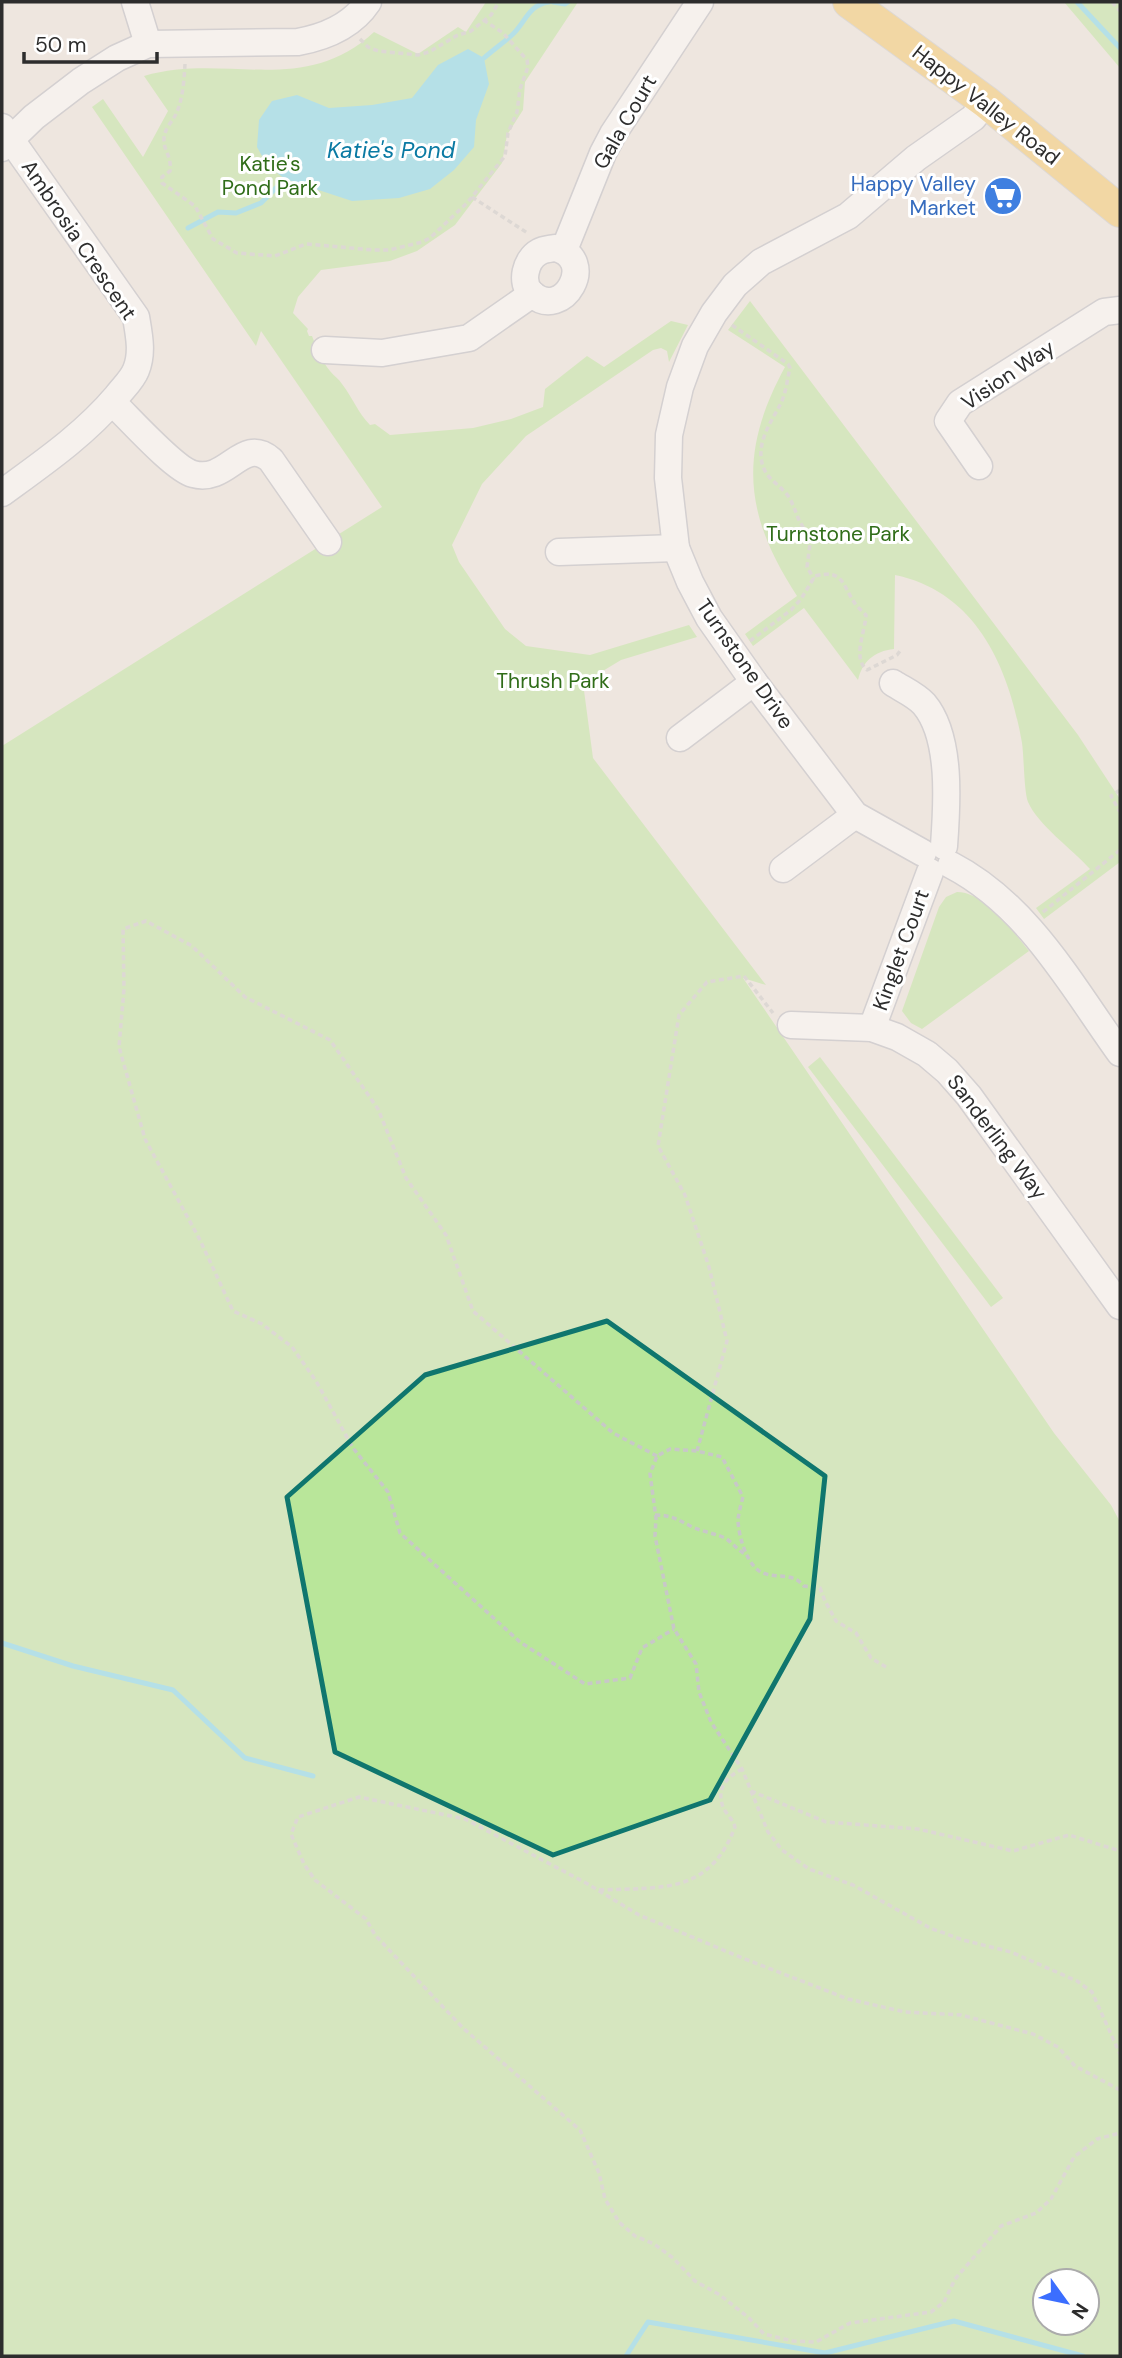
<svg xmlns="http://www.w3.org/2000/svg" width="1122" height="2358" viewBox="0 0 1122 2358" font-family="'DM Sans',sans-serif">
<rect width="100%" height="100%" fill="#eee6df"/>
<g fill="#b9e69a" fill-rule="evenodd">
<path d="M 486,2 L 578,2 L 525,82 L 523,110 L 507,135 L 502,163 L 455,225 L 417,251 L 390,261 L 321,270 L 298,297 L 293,313 L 308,329 L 307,331 L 309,336 L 312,336 C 317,349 322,361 330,371 C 334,376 339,379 342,384 C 353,398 358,413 370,425 L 375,424 L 390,435 L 473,428 L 511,419 L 543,407 L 545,389 L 587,356 L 604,367 L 671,321 L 688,325 L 669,362 L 667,351 L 661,348 L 653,350 L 526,436 L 482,484 L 452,545 L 459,562 L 505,629 L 526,646 L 590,655 L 689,625 L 697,637 L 621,660 L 583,683 L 593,758 L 766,985 L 743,978 L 1054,1433 L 1111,1505 L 1120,1522 L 1120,2356 L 2,2356 L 2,746 L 382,507 L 261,331 L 256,346 L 92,107 L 103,99 L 143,157 L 168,111 L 144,76 C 225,52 303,98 374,32 L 418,54 L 458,27 L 466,32 ZM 1045,2281 L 1087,2281 L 1087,2323 L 1045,2323 Z"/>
<path d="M 1064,2 L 1120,2 L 1120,68 Z"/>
<path d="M 750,301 L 1078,735 L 1120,799 L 1120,862 L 1044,919 L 1036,908 L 1090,869 C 1072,849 1038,825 1028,802 C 1024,792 1024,757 1022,743 C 1009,668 977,592 895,575 L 894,649 C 874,651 862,662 858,680 L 804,608 L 753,646 L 745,634 L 797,596 C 744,515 738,453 785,367 L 728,330 Z"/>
<path d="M 957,892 C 985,892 1013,931 1029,951 L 922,1029 L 911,1023 L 902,1011 L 939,907 L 946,897 Z"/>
<path d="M 820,1057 L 1003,1298 L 991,1307 L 808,1067 Z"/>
</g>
<path fill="#70d9f2" d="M 468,49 L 484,58 L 489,84 L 476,120 L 474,147 L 454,170 L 430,189 L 399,198 L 352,201 L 285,179 L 267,165 L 257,147 L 259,120 L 272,101 L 297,95 L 329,108 L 372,105 L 412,98 L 438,65 Z"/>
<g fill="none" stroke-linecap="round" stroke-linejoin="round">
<g stroke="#70d9f2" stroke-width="5">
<path d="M 553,2 L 565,4 L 568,2"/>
<path d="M 1077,2 L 1120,48"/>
<path d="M 484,58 C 493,50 503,43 512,35 C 526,22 528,5 549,2"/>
<path d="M 188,228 L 218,212 L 236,213 L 261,203 L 285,179"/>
<path d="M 2,1643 L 73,1666 L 173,1690 L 245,1758 L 313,1776"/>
<path d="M 626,2356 L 648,2322 L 825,2353 L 954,2321 L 1083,2356"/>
</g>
<defs>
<g id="minor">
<path d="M 135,2 L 148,44"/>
<path d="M 2,127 L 136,317 C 139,335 143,353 136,370 C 132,380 123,388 117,396 C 84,435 43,463 2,493"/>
<path d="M 2,148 L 34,117 L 81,81 L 117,58 L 148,44 L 298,42 C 325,37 352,26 368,2"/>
<path d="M 555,248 C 599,259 563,322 532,294 C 519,283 526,259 539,252 C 544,249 550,249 555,248 Z"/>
<path d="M 564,250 L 603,153 L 613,134 L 700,2"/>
<path d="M 325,350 L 382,353 L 469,338 L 532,294"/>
<path d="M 112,402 C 129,418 174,469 193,474 C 228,484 242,435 271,460 L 328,542"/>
<path d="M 979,466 L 948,421 L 960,403 L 1104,312 L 1120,310"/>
<path d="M 559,552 L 676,548"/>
<path d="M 893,683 C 902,689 916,695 924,704 C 952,737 947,805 944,846"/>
<path d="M 680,738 L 754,682"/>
<path d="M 923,853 L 855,815 L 754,682 L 709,618 L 690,582 L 676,548 L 668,478 L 669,435 L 680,387 L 695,346 L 714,313 L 735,285 L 761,262 L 848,216 L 916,158 L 973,118 L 986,102"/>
<path d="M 951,865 C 1028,905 1071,985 1120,1053"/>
<path d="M 783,869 L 855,815"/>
<path d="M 791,1025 L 872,1028 L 897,1037 L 927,1054 L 947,1071 L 969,1096 L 1120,1306"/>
<path d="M 872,1028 L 930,872"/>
</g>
<path id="major" d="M 849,2 L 986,102 L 1120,211"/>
</defs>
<use href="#minor" stroke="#b3b6c0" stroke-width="29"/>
<use href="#major" stroke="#c8c8c8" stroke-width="34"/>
<g stroke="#c8c8c8" stroke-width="3.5" stroke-dasharray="5 3.5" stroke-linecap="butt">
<path d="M 1112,2 L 1120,11"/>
<path d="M 360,39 L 368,47 L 378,51 L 418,55 L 429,52 L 456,36 L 471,31 L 491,15 L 499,2"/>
<path d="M 185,64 C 184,80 183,99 176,114 C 172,122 164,129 164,139 C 163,150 172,156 170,171 L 162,177 L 162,183 L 195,206 L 213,239 L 237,253 L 275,256 L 306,244 L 373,250 L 389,250 L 422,242 L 430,238 L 467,203 L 505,156 L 508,133 L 517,112 L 520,89 L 528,67 L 527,60 L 503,33 L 485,21"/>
<path d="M 472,197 L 529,234"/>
<path d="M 732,325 L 788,364 L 790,368 C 787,380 786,394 780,405 C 770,424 753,447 765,471 C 770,481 784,488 790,499 C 798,514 797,523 811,536 L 807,567 L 814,579"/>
<path d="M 750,641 L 791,610 L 801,599 L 815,576 C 843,569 842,584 854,602 C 857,607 862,611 866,615 C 865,633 852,658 867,670 L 897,655 L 900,651"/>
<path d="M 1120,790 L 1111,796 L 1120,812"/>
<path d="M 1043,912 L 1120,850"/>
<path d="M 697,1451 L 727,1341 L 709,1267 L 685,1195 L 658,1146 L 679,1015 L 707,982 L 744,976 L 773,1013"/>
<path d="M 657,1456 L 613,1433 L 473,1311 L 446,1235 L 406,1178 L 378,1109 L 330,1040 L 245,997 L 192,946 L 146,921 L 123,929 L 124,989 L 119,1047 L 145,1139 L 200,1240 L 233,1311 L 262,1324 L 292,1347 L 316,1381 L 353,1448 L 388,1492 L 400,1533 L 520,1642 L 585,1684 L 630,1678 L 642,1648 L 674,1629"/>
<path d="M 655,1515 C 671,1515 679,1520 692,1527 C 703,1532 714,1533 725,1538 C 733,1543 738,1551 747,1555"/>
<path d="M 886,1667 L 871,1658 L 856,1633 L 836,1621 L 825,1601 L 820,1588 L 804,1586 C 792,1572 778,1579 763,1573 C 747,1567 738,1535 738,1519 C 739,1512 741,1504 743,1497 L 722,1457 L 697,1451 L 670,1449 L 657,1456 L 650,1474 L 656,1518 L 655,1536 L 674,1629 L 696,1664 L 699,1692 L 711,1722 L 742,1769 L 768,1832 L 782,1850 L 809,1869 L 853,1885 L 930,1928 L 963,1940 L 1011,1952 L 1077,1981 L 1092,1992 L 1120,2054"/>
<path d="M 751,1791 L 826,1822 L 918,1829 L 1013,1851 L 1069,1835 L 1120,1851"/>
<path d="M 599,1890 C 662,1887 709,1895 735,1827 C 733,1819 726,1814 723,1807 C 716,1788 727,1777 742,1769"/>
<path d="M 1120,2090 L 1075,2066 L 1058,2047 L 1033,2034 L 961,2015 L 905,2012 L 848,1999 L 745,1959 L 639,1915 L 586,1883 L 465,1819 L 359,1797 L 298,1817 L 291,1834 L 304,1864 L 315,1880 L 366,1919 L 375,1935 L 463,2028 L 580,2130 L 599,2173 L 605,2199 L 619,2222 L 635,2236 L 654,2244 L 673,2258 L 695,2281 L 720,2295 L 749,2318 L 764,2334 L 793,2341 L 816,2342 L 850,2323 L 931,2312 L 944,2302 L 955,2279 L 1001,2226 L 1036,2213 L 1051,2199 L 1074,2157 L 1097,2139 L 1120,2133"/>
</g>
<use href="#minor" stroke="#fff" stroke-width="26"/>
<use href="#major" stroke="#f5c65d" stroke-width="32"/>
</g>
<path d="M0 0H1122V2358H0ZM 607,1321 L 825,1476 L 810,1619 L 710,1800 L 553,1855 L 335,1752 L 287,1497 L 425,1375 Z" fill="#eee6df" fill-opacity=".55" fill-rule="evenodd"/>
<path fill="none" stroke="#0f766e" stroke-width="5" stroke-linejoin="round" d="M 607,1321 L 825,1476 L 810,1619 L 710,1800 L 553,1855 L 335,1752 L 287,1497 L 425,1375 Z"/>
<defs>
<symbol id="supermarket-disc" viewBox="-11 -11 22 22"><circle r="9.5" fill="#3f7fe0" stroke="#fff"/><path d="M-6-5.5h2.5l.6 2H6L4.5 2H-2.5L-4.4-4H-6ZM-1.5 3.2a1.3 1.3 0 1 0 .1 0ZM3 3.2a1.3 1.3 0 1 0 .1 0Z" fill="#fff"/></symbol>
</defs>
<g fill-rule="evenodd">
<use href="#supermarket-disc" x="981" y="174" width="44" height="44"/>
</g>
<g text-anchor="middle" stroke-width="6" stroke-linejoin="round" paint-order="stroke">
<g font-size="21" fill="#2d2d2d" stroke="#fff">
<text transform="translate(986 105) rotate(38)" y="7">Happy Valley Road</text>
<text transform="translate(625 122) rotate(-60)" y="7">Gala Court</text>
<text transform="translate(79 240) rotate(56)" y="7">Ambrosia Crescent</text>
<text transform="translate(1008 375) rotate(-34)" y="7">Vision Way</text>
<text transform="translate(745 664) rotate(55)" y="7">Turnstone Drive</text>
<text transform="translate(901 950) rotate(-70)" y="7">Kinglet Court</text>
<text transform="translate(997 1137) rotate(53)" y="7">Sanderling Way</text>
</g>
<g font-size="21" fill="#306d19" stroke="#fff">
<text x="270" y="171">Katie's<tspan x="270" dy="24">Pond Park</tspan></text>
<text x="838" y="541">Turnstone Park</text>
<text x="553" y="688">Thrush Park</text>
</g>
<g font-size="21" fill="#366cbe" stroke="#fff" text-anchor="end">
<text x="976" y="191">Happy Valley<tspan x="976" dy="24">Market</tspan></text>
</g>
<g font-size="23" font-style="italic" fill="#0a7aa3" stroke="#fff">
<text x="391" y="158">Katie's Pond</text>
</g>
</g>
<rect width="1122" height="2358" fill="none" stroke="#2d2d2d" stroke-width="7"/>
<g transform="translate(1066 2302) rotate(123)"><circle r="33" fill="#ffffff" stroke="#ababab" stroke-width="2"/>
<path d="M0-5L12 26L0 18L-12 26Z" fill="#3b6eff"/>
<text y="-10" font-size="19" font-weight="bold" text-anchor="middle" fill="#2d2d2d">N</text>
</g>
<path d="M24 52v10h133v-10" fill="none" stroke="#2d2d2d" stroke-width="3.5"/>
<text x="35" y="52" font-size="21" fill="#2d2d2d" stroke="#ffffff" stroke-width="5" paint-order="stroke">50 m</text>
</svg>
